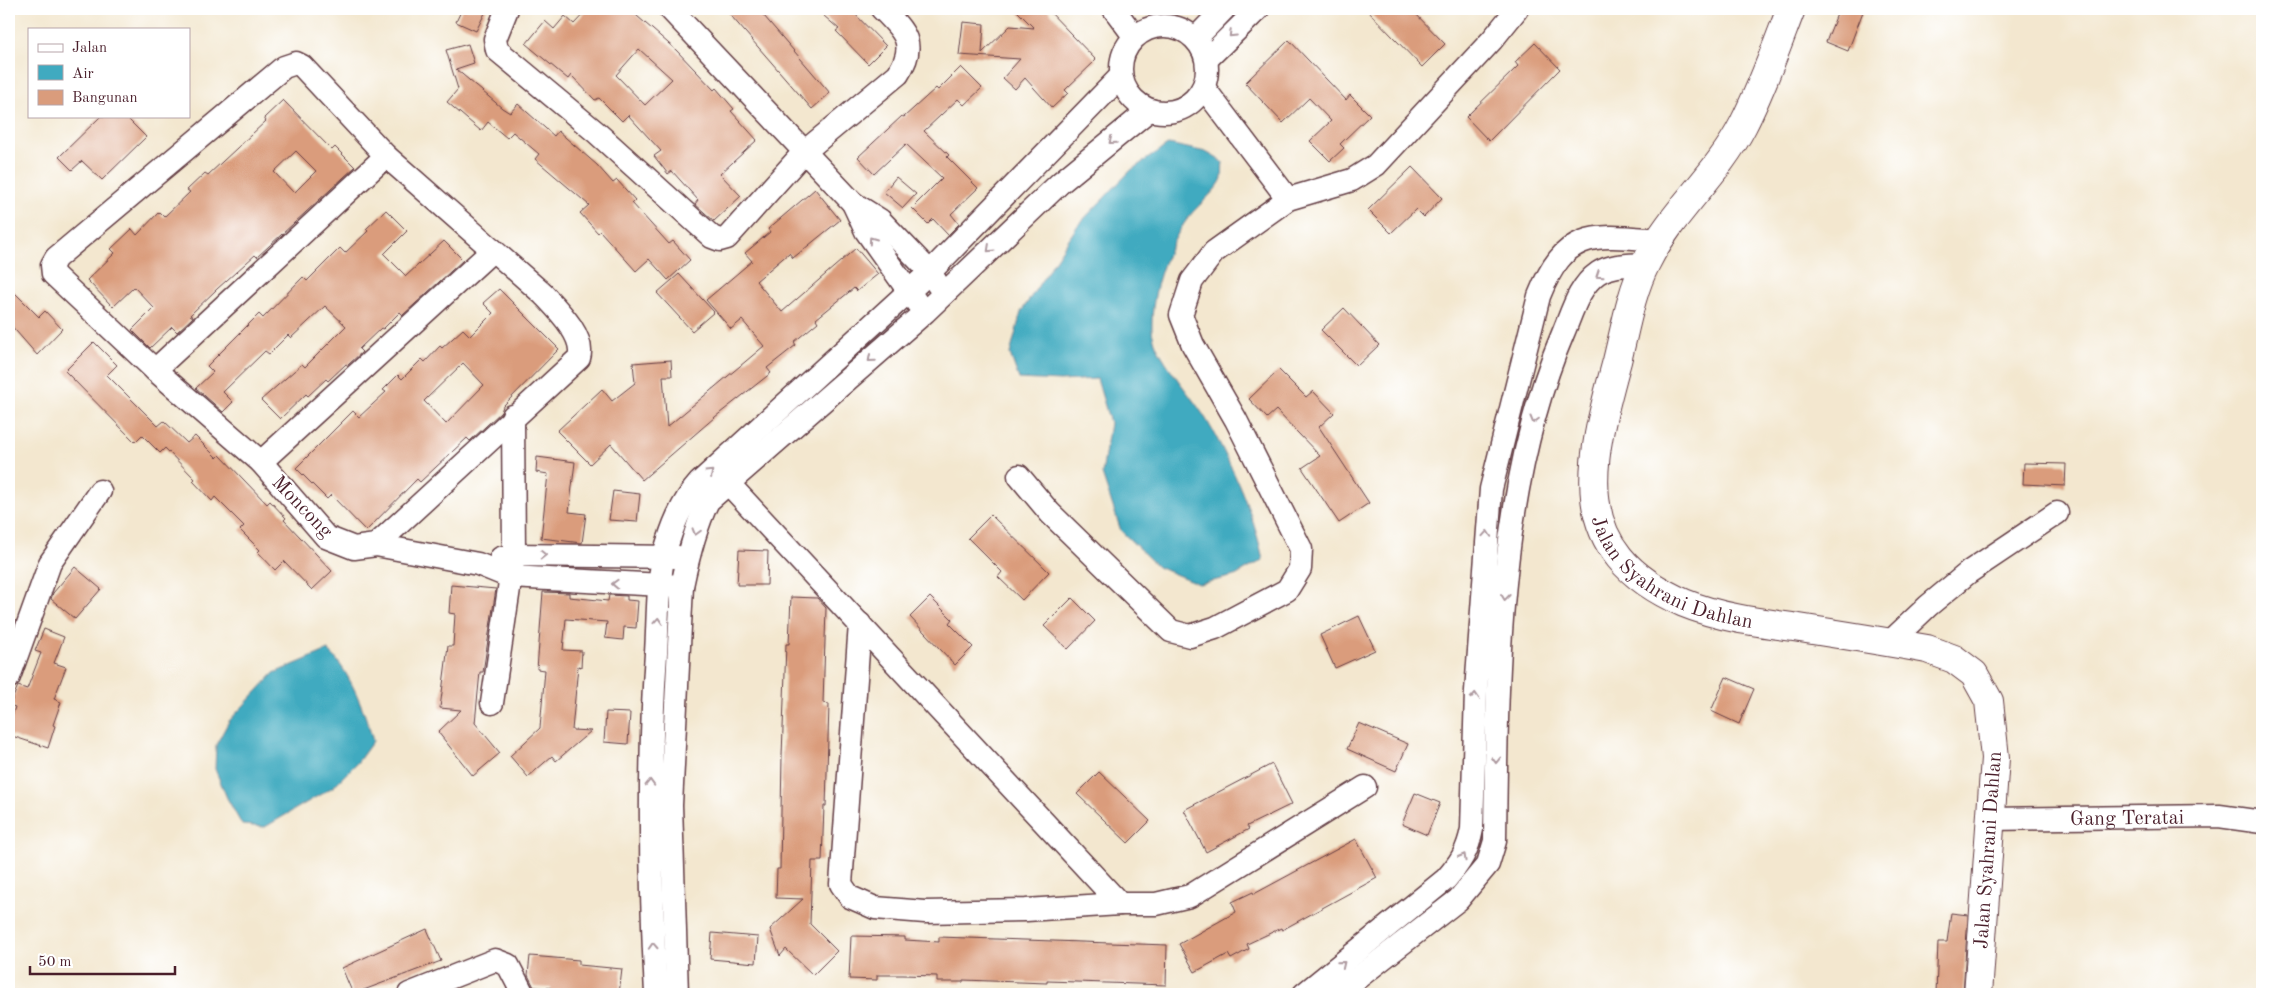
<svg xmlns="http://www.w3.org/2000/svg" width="2271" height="1003" viewBox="0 0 2271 1003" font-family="'Old Standard TT',serif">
<rect width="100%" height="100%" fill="#fff"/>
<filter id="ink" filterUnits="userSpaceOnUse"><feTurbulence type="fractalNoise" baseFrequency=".02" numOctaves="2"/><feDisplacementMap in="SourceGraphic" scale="10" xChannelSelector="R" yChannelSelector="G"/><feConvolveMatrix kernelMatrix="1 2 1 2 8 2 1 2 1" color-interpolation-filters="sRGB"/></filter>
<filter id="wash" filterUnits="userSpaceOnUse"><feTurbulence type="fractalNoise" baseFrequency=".0096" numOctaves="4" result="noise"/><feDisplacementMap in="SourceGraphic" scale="20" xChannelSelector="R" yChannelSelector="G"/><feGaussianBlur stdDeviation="1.12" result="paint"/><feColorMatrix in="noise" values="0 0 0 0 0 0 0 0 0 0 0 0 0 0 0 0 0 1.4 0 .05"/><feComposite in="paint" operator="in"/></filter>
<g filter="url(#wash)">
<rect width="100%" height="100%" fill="#f3e7cf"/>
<g fill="#40aac0" stroke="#456476">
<path d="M 1169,144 L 1206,152 L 1223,162 C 1222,167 1223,173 1222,178 C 1219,189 1195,208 1188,218 C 1166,248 1151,292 1152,329 C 1152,352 1193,397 1206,419 C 1229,457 1255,517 1263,560 L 1235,576 L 1199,584 L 1158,567 L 1121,531 L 1102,474 L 1110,423 L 1097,379 L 1060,381 L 1019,379 L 1010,354 L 1021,312 L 1078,225 L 1131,170 Z"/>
<path d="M 328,650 C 350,671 365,712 373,741 L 357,763 L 333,787 L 265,827 L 242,825 L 227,798 L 215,769 L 216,745 L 229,721 L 274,673 Z"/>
</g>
<g id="blocks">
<g fill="#da9c7c" fill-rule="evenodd">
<path d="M 462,9 L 487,9 L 476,31 L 456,22 Z"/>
<path d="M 588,9 L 629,9 L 676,50 L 714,90 L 716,88 L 734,109 L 731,111 L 757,140 L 720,174 L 741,196 L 714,221 L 695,204 L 698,200 L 672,171 L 668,174 L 654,156 L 661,151 L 628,115 L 622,121 L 599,98 L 595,100 L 571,75 L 568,79 L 526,44 L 545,21 L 554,29 L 565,16 L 574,24 ZM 639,49 L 672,79 L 645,105 L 616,75 Z"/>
<path d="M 725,9 L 758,9 L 830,93 L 812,109 Z"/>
<path d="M 816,9 L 850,9 L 886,46 L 868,64 L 836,31 L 839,29 Z"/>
<path d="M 1015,9 L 1047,9 L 1096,60 L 1065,90 L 1068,93 L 1052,108 L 1025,78 L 1015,89 L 1003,78 L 1020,59 L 959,55 L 963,22 L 984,24 L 982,53 L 1010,26 L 1034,28 Z"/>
<path d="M 1366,9 L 1411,9 L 1445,44 L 1422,67 Z"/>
<path d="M 1839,9 L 1864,9 L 1848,51 L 1826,42 Z"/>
<path d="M 1289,40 L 1346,100 L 1350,95 L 1370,115 L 1340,144 L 1344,148 L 1330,161 L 1310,141 L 1331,121 L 1309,98 L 1283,123 L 1245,83 Z"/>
<path d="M 1535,43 L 1560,69 L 1489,141 L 1466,117 L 1518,66 L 1515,62 Z"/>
<path d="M 468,44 L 474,63 L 456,69 L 502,108 L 510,113 L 518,104 L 554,136 L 558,131 L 597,165 L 613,183 L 617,180 L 635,200 L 632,203 L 669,244 L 673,241 L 690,260 L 668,280 L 649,259 L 636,271 L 600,231 L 598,233 L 580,213 L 589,205 L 535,159 L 539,154 L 513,132 L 507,138 L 488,122 L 481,131 L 447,102 L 458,89 L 446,50 Z"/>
<path d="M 961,67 L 982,88 L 964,105 L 958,99 L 924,131 L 949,155 L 947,157 L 978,188 L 951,214 L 959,224 L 948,235 L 933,219 L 928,224 L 912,208 L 942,178 L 906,144 L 874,174 L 858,157 L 902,116 L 904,117 L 936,88 L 938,90 Z"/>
<path d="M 283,100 L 332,150 L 335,147 L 355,167 L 257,257 L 255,255 L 217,289 L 190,315 L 193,317 L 177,332 L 172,327 L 150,348 L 132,330 L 154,308 L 134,287 L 113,307 L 87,280 L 115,253 L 111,249 L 132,229 L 137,235 L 159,212 L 164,217 L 190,192 L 187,190 L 205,173 L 208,175 L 266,121 L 264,118 ZM 296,151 L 316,171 L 294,193 L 274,172 Z"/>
<path d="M 101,116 L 125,116 L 146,137 L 102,180 L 82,161 L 72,170 L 59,157 Z"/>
<path d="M 1412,167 L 1442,198 L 1424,217 L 1416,209 L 1391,233 L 1368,210 Z"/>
<path d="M 896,177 L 916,194 L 903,208 L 884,192 Z"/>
<path d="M 815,189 L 840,220 L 793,258 L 789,253 L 756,281 L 782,312 L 856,248 L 878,274 L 857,291 L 854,288 L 816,319 L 818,322 L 794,342 L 796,345 L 767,368 L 771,373 L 715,417 L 642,480 L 611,444 L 590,464 L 557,431 L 602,389 L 612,401 L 635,383 L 633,363 L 671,360 L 672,376 L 663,376 L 667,427 L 764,346 L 742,320 L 731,329 L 706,300 L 752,261 L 745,253 L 770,232 L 768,229 Z"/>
<path d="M 386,210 L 407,231 L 384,254 L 406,276 L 444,241 L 463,260 L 403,315 L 400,312 L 383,329 L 381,328 L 359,349 L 362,352 L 348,365 L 346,364 L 328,381 L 326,379 L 308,396 L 306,394 L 280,419 L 261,400 L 302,364 L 305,367 L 346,326 L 325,306 L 291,338 L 288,335 L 269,354 L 265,351 L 223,392 L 233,402 L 223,412 L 196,388 L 213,372 L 207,366 L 259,314 L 263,318 L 303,277 L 307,281 L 340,248 L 345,253 L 368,231 L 366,229 Z"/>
<path d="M 679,274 L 714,312 L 692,331 L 657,293 Z"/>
<path d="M 9,287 L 39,317 L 45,311 L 62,329 L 37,355 L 9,323 Z"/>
<path d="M 499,289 L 559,349 L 503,406 L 501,412 L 470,441 L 467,438 L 420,482 L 417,479 L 366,531 L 331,495 L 327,499 L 296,468 L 353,411 L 359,417 L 386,392 L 383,390 L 398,375 L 402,379 L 422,359 L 425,362 L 440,346 L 442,348 L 463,329 L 470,336 L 493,313 L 483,303 ZM 463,363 L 484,385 L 446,424 L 424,401 Z"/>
<path d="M 1344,308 L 1379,345 L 1357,366 L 1321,330 Z"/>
<path d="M 94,342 L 117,365 L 107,375 L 158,426 L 164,421 L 187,443 L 195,436 L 217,458 L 220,455 L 267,504 L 270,501 L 286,518 L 284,520 L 332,571 L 312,590 L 284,561 L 275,570 L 258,552 L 260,550 L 240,530 L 244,526 L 215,497 L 212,501 L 193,481 L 195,479 L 165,448 L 160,453 L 142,435 L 135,442 L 65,371 Z"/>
<path d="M 1279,370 L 1306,397 L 1313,391 L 1334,413 L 1319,427 L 1369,503 L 1339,523 L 1302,468 L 1320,456 L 1276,410 L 1267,418 L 1249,399 Z"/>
<path d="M 537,457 L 575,462 L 569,512 L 586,514 L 582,543 L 541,538 L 548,474 L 536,472 Z"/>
<path d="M 2024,463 L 2066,464 L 2065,486 L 2023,484 Z"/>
<path d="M 613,491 L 640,494 L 637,522 L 609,520 Z"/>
<path d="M 991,515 L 1049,572 L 1022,600 L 998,577 L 1002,572 L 968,538 Z"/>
<path d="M 739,550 L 768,551 L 767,585 L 737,585 Z"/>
<path d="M 75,567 L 101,589 L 75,619 L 51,599 L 53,593 Z"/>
<path d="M 451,585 L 496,589 L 483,672 L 480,672 L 475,723 L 500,753 L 473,776 L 438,732 L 461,710 L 440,708 L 448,646 L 453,646 L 455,614 L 449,613 Z"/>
<path d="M 543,592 L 569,593 L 569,597 L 608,601 L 609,595 L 627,596 L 627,600 L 638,601 L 636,628 L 624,627 L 623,640 L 605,638 L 607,622 L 566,619 L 563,650 L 582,651 L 581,667 L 578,666 L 572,730 L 591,731 L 556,761 L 552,756 L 528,777 L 510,756 L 540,728 L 545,670 L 537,669 Z"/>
<path d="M 791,597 L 817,598 L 826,608 L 823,703 L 829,704 L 826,806 L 824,806 L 822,861 L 812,861 L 810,924 L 837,951 L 813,975 L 786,949 L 780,956 L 770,929 L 803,899 L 776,898 L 777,869 L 780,869 L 782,756 L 786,644 L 789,644 Z"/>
<path d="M 930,597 L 952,619 L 949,623 L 973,647 L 955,665 L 910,617 Z"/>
<path d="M 1072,598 L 1095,621 L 1068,649 L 1044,626 Z"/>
<path d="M 1359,616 L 1375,650 L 1335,668 L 1320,635 Z"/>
<path d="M 44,629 L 64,637 L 54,663 L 66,667 L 54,699 L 61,702 L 53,725 L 55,726 L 48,748 L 9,735 L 9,725 L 15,707 L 10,705 L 17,688 L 18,686 L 27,689 L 41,653 L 35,651 Z"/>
<path d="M 1726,677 L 1754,689 L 1739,724 L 1711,711 Z"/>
<path d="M 606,712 L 630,713 L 628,744 L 604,742 Z"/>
<path d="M 1359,723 L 1408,744 L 1396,771 L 1347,749 Z"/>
<path d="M 1272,764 L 1292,804 L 1247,826 L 1249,829 L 1206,852 L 1184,810 Z"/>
<path d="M 1099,772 L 1150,821 L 1128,843 L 1077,794 Z"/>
<path d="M 1415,793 L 1440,803 L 1427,835 L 1402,824 Z"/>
<path d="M 1356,839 L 1377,878 L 1282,930 L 1281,928 L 1247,944 L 1249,949 L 1231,959 L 1228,954 L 1195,972 L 1179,944 L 1236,912 L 1232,902 L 1253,892 L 1254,894 Z"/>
<path d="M 1951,913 L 1968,915 L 1963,994 L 1936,994 L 1938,942 L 1947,942 Z"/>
<path d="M 427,929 L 441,961 L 353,994 L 342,968 Z"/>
<path d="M 712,933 L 758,937 L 756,963 L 710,959 Z"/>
<path d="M 851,936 L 905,937 L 905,940 L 939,942 L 939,937 L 1167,945 L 1166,985 L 1047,981 L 1047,983 L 963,980 L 963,982 L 937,982 L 937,976 L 903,975 L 877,975 L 877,980 L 849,979 Z"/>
<path d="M 530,956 L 579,960 L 579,965 L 622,969 L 619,994 L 551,992 L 551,988 L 534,987 L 528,975 Z"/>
</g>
</g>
</g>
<g filter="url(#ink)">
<use href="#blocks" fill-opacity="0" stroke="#633d44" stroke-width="1"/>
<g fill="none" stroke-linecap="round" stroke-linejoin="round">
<defs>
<g id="minor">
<path d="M 507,9 L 495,39 L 497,50 L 597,133 L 712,237 L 720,240 L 727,238 L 804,152 L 898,74 C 918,44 904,31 882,9"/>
<path d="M 670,9 L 853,203 L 880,220 L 930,272 L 938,285"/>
<path d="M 1114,9 L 1134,36"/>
<circle cx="1164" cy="69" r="43"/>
<path d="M 1196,38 L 1224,9"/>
<path d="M 1207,59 L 1258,9"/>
<path d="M 1204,88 L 1288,199"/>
<path d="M 853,203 L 866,231 L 917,303"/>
<path d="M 155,370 L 386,156"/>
<path d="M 261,462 L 493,250"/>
<path d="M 1019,476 L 1050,513 L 1171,631 L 1190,636 L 1215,628 L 1287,590 L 1300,569 L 1301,549 L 1236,420 L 1193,345 L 1181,315 L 1192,281 L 1214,252 L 1288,199 L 1352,180 L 1376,165 L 1492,40 L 1517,9"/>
<path d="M 728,483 L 1120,904 L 1156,904 L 1190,896 L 1365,787"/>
<path d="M 376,545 L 579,358 C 586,337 557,309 543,294 L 386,156 L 302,66 L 296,63 L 284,67 L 56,258 L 52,265 L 53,274 L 155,370 L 261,462 L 326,537 L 354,548 L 376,545 L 478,564 L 510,577 L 682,586"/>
<path d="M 501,558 L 514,555 L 678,557"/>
<path d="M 860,624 L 841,884 L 850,897 L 875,908 L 925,912 L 1026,910 L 1120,904"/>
<path d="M 1890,642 L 1928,606 L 1969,572 L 2057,513"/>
<path d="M 9,677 L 50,563 L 100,491"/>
<path d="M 492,703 L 514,555 L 513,416"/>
<path id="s1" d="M 1991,819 L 2219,816 L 2262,822"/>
<path d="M 409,994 L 495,960 L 508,965 L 523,994"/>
<path d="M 656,994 C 650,880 648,767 656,653 C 658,624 657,583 664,555 C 672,527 681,503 700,482 L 930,272 L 1120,77"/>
<path d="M 677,994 L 671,805 L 682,586 C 688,557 695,528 708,501 L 925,312 L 1060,183 L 1149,110"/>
<path d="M 1304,994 L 1446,879 C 1460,863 1468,851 1472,829 L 1476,691 L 1491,489 L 1539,296 C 1566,228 1595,235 1660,240"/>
<path d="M 1337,994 L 1458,900 L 1488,864 L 1495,841 C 1497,674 1497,487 1564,331 C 1572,312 1579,286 1598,273 C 1612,264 1629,265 1645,264"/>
</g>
<g id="tertiary">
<path id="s2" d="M 1791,9 C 1776,48 1762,88 1743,125 C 1717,176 1671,212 1646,263 C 1631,292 1625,329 1617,361 C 1589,463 1565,551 1684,603 C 1718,617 1756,622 1793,627 C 1838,634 1882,641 1927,649 L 1954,659 L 1974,674 L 1989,701 L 1995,758 L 1978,994"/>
</g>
</defs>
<use href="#minor" stroke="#633d44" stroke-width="25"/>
<use href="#tertiary" stroke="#633d44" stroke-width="30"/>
<use href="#minor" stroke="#fff" stroke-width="22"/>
<use href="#tertiary" stroke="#fff" stroke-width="28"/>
</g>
<defs><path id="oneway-chevron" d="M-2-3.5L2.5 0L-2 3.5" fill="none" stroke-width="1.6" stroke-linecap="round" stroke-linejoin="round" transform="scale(1.25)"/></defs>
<g stroke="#ae9aa0">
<use href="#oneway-chevron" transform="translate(1232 34) rotate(136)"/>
<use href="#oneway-chevron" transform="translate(1112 141) rotate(141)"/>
<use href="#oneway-chevron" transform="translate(872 240) rotate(-125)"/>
<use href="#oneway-chevron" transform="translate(990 249) rotate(137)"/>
<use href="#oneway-chevron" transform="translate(1599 275) rotate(146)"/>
<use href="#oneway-chevron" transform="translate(871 359) rotate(139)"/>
<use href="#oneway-chevron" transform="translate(1534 420) rotate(105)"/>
<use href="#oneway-chevron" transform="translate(710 473) rotate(-43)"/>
<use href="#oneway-chevron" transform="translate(696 532) rotate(106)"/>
<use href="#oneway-chevron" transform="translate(1487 534) rotate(-86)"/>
<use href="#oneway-chevron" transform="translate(543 555) rotate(1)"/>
<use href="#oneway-chevron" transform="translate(615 584) rotate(-178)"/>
<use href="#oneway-chevron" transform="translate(1505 597) rotate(97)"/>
<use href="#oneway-chevron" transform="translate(658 621) rotate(-86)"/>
<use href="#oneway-chevron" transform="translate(1475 696) rotate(-87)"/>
<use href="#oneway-chevron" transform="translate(1496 760) rotate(91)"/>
<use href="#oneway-chevron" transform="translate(650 783) rotate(-88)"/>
<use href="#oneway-chevron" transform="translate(1463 857) rotate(-60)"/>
<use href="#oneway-chevron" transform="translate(653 946) rotate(-93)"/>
<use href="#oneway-chevron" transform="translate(1342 964) rotate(-39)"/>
</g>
</g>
<g text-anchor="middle" stroke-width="4.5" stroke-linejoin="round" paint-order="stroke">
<g font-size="20" fill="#4a1f2b" stroke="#fff">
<text transform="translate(303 506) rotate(46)" y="7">Moncong</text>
<text dy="7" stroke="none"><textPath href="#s2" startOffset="654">Jalan Syahrani Dahlan</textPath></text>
<text dy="7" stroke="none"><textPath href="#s1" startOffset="136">Gang Teratai</textPath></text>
<text transform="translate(1987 850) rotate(-86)" y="7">Jalan Syahrani Dahlan</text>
</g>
</g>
<rect width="2271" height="1003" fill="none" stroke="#fff" stroke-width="30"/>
<rect x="28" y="28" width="162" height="90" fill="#ffffff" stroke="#b7a5aa"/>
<rect x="38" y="44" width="25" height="8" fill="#ffffff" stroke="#b7a5aa"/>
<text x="72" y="52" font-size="15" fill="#4a1f2b">Jalan</text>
<rect x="38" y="65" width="25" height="15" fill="#40aac0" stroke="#b7a5aa"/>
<text x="72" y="78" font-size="15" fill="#4a1f2b">Air</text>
<rect x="38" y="90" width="25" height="15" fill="#da9c7c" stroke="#b7a5aa"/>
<text x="72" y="102" font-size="15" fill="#4a1f2b">Bangunan</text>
<path d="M30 966v8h145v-8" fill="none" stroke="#4a1f2b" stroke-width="2.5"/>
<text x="38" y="966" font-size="15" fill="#4a1f2b" stroke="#ffffff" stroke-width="4" paint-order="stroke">50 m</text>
</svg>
